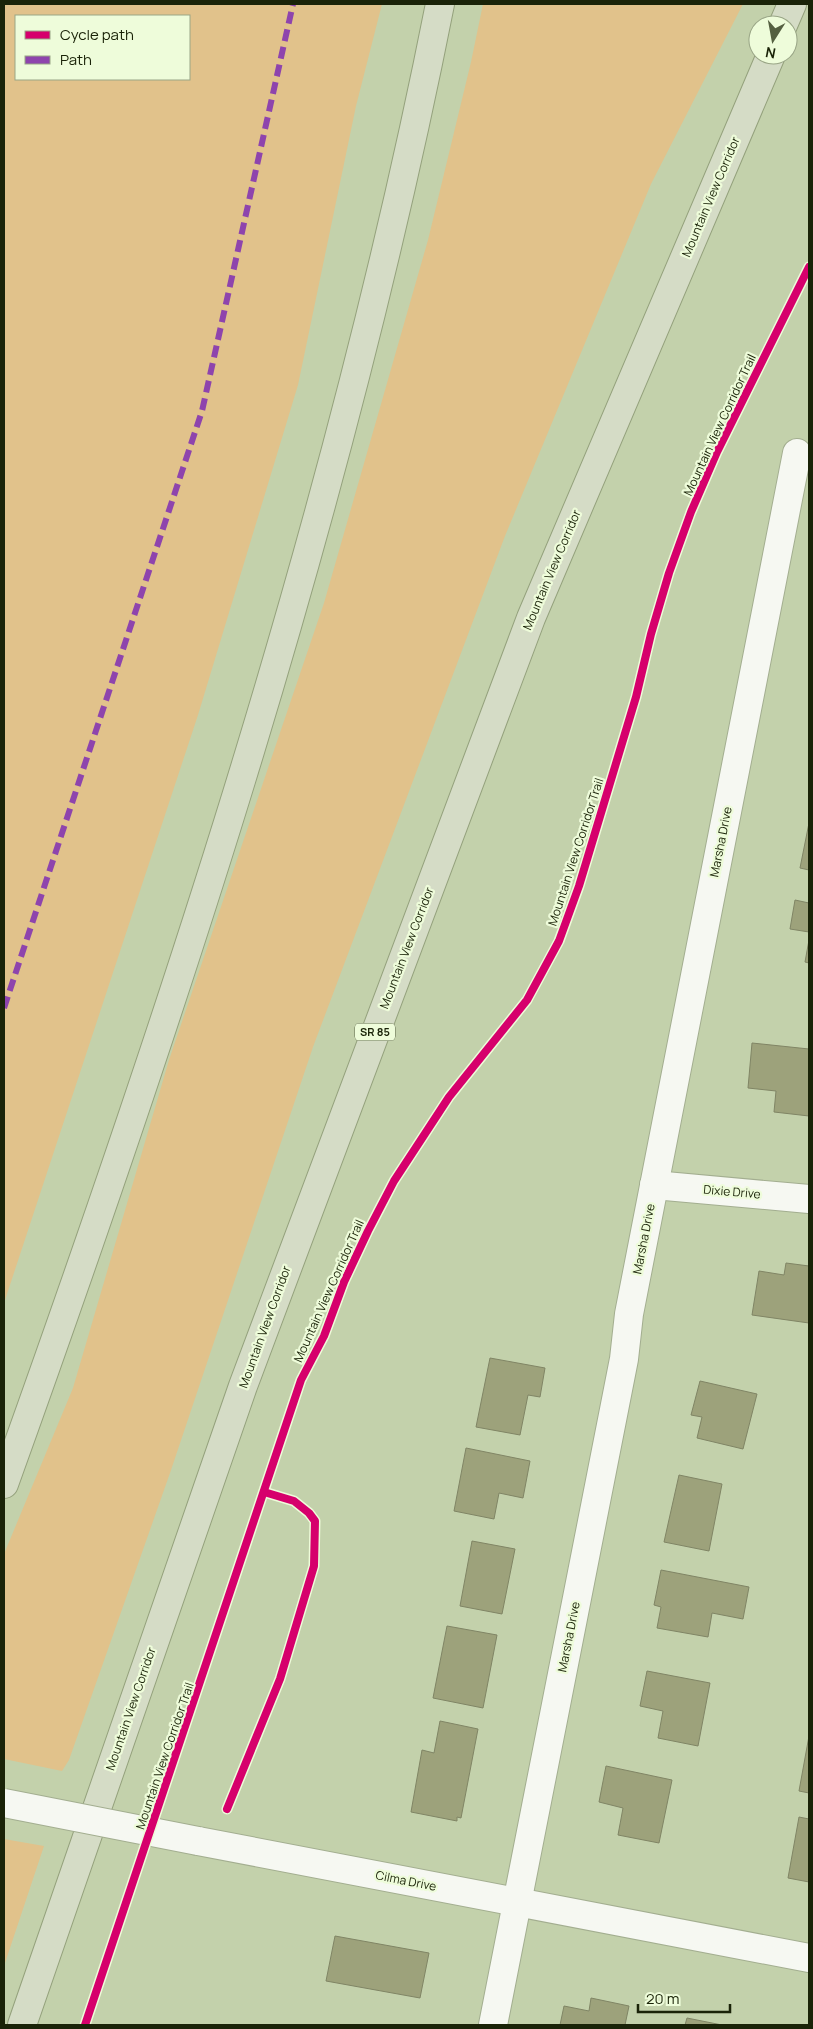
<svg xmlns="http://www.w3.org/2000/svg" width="813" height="2029" viewBox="0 0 813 2029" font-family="Manrope,sans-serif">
<rect width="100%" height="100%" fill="#c3d1ab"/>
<g fill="#e1c28b" fill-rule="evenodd">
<path d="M 4,4 L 382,4 L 356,106 L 298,385 L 198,715 L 4,1303 ZM 16,16 L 189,16 L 189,79 L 16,79 Z"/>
<path d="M 483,4 L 743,4 L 651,184 L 505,536 L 313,1047 L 170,1473 L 69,1760 L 62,1771 L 4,1759 L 4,1554 L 73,1388 L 169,1060 L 324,603 L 428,240 L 471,62 Z"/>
<path d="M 4,1839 L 44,1846 L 4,1966 Z"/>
</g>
<g fill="#9da27b" stroke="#808565">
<path d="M 809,823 L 809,870 L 800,868 Z"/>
<path d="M 795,900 L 809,903 L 809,932 L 790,929 Z"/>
<path d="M 809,940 L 809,963 L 805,962 Z"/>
<path d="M 752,1043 L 809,1049 L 809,1116 L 774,1112 L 776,1091 L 748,1088 Z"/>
<path d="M 786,1263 L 809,1266 L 809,1323 L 752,1315 L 759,1271 L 784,1275 Z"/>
<path d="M 490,1358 L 545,1368 L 540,1397 L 528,1395 L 520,1435 L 476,1427 Z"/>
<path d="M 700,1381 L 757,1394 L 743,1449 L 697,1438 L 702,1417 L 691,1415 Z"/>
<path d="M 466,1448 L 530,1461 L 523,1498 L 499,1493 L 494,1519 L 454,1511 Z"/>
<path d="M 679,1475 L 722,1484 L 709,1551 L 664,1542 Z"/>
<path d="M 472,1541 L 515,1549 L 502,1614 L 460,1606 Z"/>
<path d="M 661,1570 L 749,1587 L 743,1619 L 712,1613 L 708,1637 L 657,1628 L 661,1607 L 654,1605 Z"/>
<path d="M 447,1626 L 497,1635 L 483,1708 L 433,1698 Z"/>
<path d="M 647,1671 L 710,1683 L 698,1746 L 658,1738 L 663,1711 L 640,1706 Z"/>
<path d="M 440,1721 L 478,1729 L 461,1818 L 457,1817 L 457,1821 L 411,1812 L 422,1750 L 434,1753 Z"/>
<path d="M 809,1736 L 809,1793 L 799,1791 Z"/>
<path d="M 606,1766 L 672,1780 L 659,1843 L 618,1835 L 623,1808 L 599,1802 Z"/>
<path d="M 799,1817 L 809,1819 L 809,1882 L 788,1878 Z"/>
<path d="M 335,1936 L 429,1953 L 420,1998 L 326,1981 Z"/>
<path d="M 591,1998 L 629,2006 L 625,2025 L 560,2025 L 564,2006 L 589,2011 Z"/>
<path d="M 687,2018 L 722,2025 L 685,2025 Z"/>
</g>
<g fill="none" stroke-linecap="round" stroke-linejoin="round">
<defs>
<g id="minor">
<path d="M 654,1185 L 809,1199"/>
<path d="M 198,1841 L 809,1958"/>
<path d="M 493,2025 L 624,1359 L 629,1314 L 797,453"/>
</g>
<g id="highway">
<path d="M 783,25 L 792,4"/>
<path d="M 4,1484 C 178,1000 340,509 440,4"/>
<path d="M 22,2025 L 243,1386 L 531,618 L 771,55"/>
</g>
</defs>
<use href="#minor" stroke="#a3ae90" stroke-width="30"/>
<use href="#highway" stroke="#94a17c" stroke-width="30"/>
<use href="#minor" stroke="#f6f8f2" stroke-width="28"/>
<use href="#highway" stroke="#d5dcc6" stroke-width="28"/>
<defs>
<path id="minor-bridge" d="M 4,1803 L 198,1841"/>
</defs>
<use href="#minor-bridge" stroke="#a3ae90" stroke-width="30" stroke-linecap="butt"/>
<use href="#minor-bridge" stroke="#f6f8f2" stroke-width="28"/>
<path stroke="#8e44ad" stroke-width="6" stroke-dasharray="12 6" stroke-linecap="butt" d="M 4,1008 L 202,411 L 293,4"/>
<defs>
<g id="cycleway">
<path d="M 227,1809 L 280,1679 L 314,1566 L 315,1521 L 309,1513 L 294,1501 L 264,1492"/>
<path d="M 85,2025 L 301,1380 L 324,1336 L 344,1282 L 368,1231 L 394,1181 L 449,1097 L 527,1000 L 559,941 L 579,886 L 636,697 L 651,634 L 669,573 L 691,512 L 717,452 L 809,267"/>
</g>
</defs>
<use href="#cycleway" stroke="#eefcda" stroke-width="11"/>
<use href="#cycleway" stroke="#d6006c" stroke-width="8"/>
</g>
<g text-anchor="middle" stroke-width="4.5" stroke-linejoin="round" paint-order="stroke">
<rect fill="#eefcda" stroke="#5a6447" stroke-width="1" x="355" y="1023.5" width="40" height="17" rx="4"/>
<g font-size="11" font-weight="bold" fill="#1a2308">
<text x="375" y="1036">SR 85</text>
</g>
<g font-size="12" fill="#1a2308" stroke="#eefcda">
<text transform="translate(711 197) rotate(-67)" y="4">Mountain View Corridor</text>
<text transform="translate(720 425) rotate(-65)" y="4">Mountain View Corridor Trail</text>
<text transform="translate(552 570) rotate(-67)" y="4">Mountain View Corridor</text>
<text transform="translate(721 842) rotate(-79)" y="4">Marsha Drive</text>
<text transform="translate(576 852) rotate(-72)" y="4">Mountain View Corridor Trail</text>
<text transform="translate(407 948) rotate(-69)" y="4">Mountain View Corridor</text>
<text transform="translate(732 1192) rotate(5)" y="4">Dixie Drive</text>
<text transform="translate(644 1239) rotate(-79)" y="4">Marsha Drive</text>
<text transform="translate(329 1291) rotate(-66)" y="4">Mountain View Corridor Trail</text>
<text transform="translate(265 1327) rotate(-70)" y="4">Mountain View Corridor</text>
<text transform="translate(569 1637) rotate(-79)" y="4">Marsha Drive</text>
<text transform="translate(131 1709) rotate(-71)" y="4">Mountain View Corridor</text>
<text transform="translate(165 1756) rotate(-71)" y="4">Mountain View Corridor Trail</text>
<text transform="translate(406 1881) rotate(11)" y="4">Cilma Drive</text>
</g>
</g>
<rect width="813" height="2029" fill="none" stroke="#1a2308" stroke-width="10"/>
<rect x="15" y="15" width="175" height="65" fill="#eefcda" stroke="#99a586"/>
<rect x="25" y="31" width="25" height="8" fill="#d6006c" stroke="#99a586"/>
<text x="60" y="40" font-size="15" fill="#1a2308">Cycle path</text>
<rect x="25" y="56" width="25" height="8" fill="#8e44ad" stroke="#99a586"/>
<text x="60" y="65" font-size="15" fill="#1a2308">Path</text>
<g transform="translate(773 40) rotate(191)"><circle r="24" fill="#eefcda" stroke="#99a586"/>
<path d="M0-4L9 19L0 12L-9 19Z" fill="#556041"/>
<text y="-8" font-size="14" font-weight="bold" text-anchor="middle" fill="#1a2308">N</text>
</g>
<path d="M638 2004v8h92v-8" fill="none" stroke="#1a2308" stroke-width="2.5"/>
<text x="646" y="2004" font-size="15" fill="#1a2308" stroke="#eefcda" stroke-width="4" paint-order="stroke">20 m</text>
</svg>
